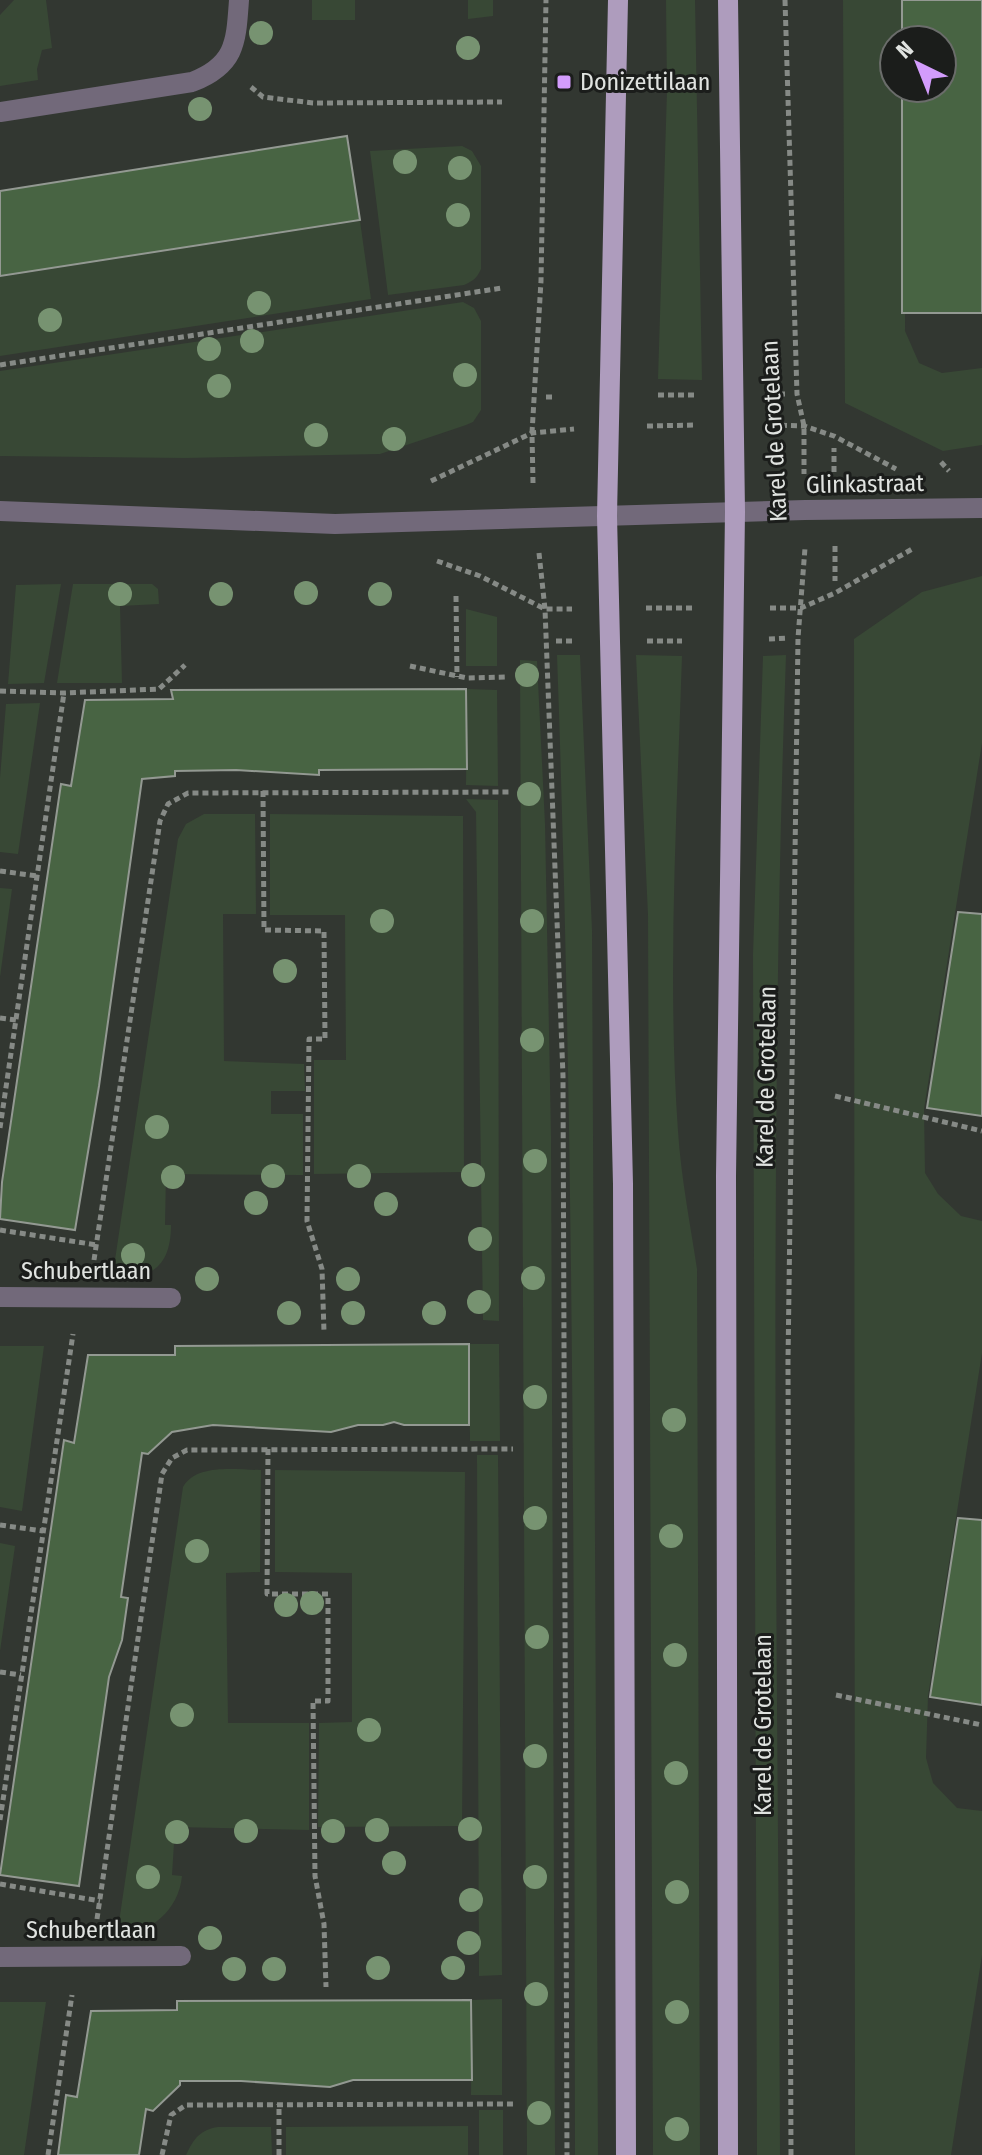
<svg xmlns="http://www.w3.org/2000/svg" width="982" height="2155" viewBox="0 0 982 2155" font-family="'Fira Sans Condensed',sans-serif">
<rect width="100%" height="100%" fill="#323731"/>
<g fill="#384835">
<path d="M 14,0 L 46,0 L 52,48 L 42,50 L 37,69 L 38,80 L 0,86 L 0,15 Z"/>
<rect x="312" y="0" width="43" height="20"/>
<path d="M 468,0 L 493,0 L 493,16 L 468,19 Z"/>
<path d="M 666,0 L 695,0 L 702,380 L 658,379 L 667,91 Z"/>
<path d="M 843,0 L 906,0 L 906,40 L 894,40 L 894,88 L 906,88 L 905,331 L 919,363 L 942,373 L 982,368 L 982,445 L 943,451 L 845,403 Z"/>
<path d="M 462,146 L 472,151 L 481,166 L 481,269 C 477,278 473,281 464,285 L 388,295 L 370,151 Z"/>
<path d="M 360,221 L 371,299 L 0,356 L 0,277 Z"/>
<path d="M 463,302 L 474,308 L 481,321 L 481,410 L 473,422 L 466,425 L 380,454 L 185,458 L 0,456 L 0,371 Z"/>
<path d="M 982,576 L 982,743 L 924,1109 L 925,1173 L 938,1194 L 961,1216 L 982,1221 L 982,1353 L 928,1696 L 926,1758 L 933,1783 L 957,1808 L 982,1811 L 982,1955 L 951,2155 L 855,2155 L 854,639 L 922,592 Z"/>
<path d="M 61,584 L 44,683 L 8,684 L 16,585 Z"/>
<path d="M 73,584 L 152,584 L 158,589 L 159,604 L 120,606 L 122,683 L 57,683 Z"/>
<path d="M 466,609 L 497,617 L 497,666 L 466,666 Z"/>
<path d="M 557,655 L 580,655 L 592,930 L 598,2155 L 575,2155 C 574,1655 575,1155 557,655 Z"/>
<path d="M 636,655 L 682,656 C 677,814 667,973 678,1131 C 681,1177 690,1223 697,1269 L 700,2155 L 653,2155 L 648,915 Z"/>
<path d="M 786,655 C 768,1155 778,1655 780,2155 L 757,2155 L 753,955 L 763,656 Z"/>
<path d="M 520,660 L 537,661 L 545,824 L 551,1136 L 555,2155 L 527,2155 Z"/>
<path d="M 467,689 L 497,690 L 498,786 L 466,785 Z"/>
<path d="M 40,703 L 18,854 L 0,852 L 0,778 L 6,704 Z"/>
<path d="M 466,799 L 498,800 L 499,1321 L 483,1320 L 476,812 Z"/>
<path d="M 204,814 L 255,814 L 256,914 L 223,914 L 224,1061 L 304,1064 L 305,1091 L 271,1091 L 271,1114 L 303,1114 L 303,1175 L 166,1174 L 165,1225 L 171,1225 C 171,1267 151,1279 112,1280 L 178,839 L 186,824 Z"/>
<path d="M 270,814 L 463,816 L 464,1172 L 314,1174 L 314,1060 L 346,1060 L 345,915 L 270,915 Z"/>
<path d="M 0,888 L 12,889 L 0,977 Z"/>
<path d="M 469,1344 L 499,1344 L 500,1441 L 470,1441 Z"/>
<path d="M 0,1346 L 44,1346 L 22,1511 L 0,1507 Z"/>
<path d="M 477,1455 L 498,1455 L 502,1975 L 479,1976 Z"/>
<path d="M 261,1470 L 260,1572 L 226,1573 L 228,1723 L 309,1723 L 309,1830 L 175,1827 L 172,1875 L 182,1876 C 179,1910 150,1934 117,1936 L 183,1487 C 197,1463 236,1470 261,1470 Z"/>
<path d="M 275,1470 L 465,1472 L 462,1826 L 318,1827 L 319,1723 L 352,1722 L 352,1573 L 275,1572 Z"/>
<path d="M 0,1543 L 15,1546 L 0,1651 Z"/>
<path d="M 502,1999 L 502,2095 L 471,2095 L 472,2000 Z"/>
<path d="M 0,2002 L 46,2002 L 24,2155 L 0,2155 Z"/>
<rect x="479" y="2110" width="24" height="45"/>
<path d="M 468,2126 L 468,2155 L 286,2155 L 286,2127 Z"/>
<path d="M 218,2127 L 271,2127 L 272,2155 L 186,2155 C 194,2138 200,2130 218,2127 Z"/>
</g>
<g fill="#486443" stroke="#939992" stroke-width="2">
<path d="M 902,0 L 982,0 L 982,313 L 902,313 L 902,88 L 942,88 L 942,40 L 902,40 Z"/>
<path d="M 347,136 L 360,220 L 0,276 L 0,191 Z"/>
<path d="M 466,689 L 467,769 L 319,770 L 319,775 L 236,770 L 175,771 L 175,776 L 142,779 L 99,1086 L 75,1230 L 0,1219 L 2,1182 L 61,784 L 71,786 L 85,700 L 173,699 L 171,690 Z"/>
<path d="M 958,912 L 982,914 L 982,1116 L 927,1108 Z"/>
<path d="M 469,1344 L 469,1425 L 404,1425 L 394,1422 L 383,1425 L 358,1425 L 331,1432 L 213,1425 L 172,1432 L 148,1454 L 142,1453 L 121,1597 L 128,1598 L 122,1640 L 109,1677 L 79,1886 L 0,1875 L 64,1440 L 74,1443 L 88,1355 L 175,1355 L 175,1346 Z"/>
<path d="M 958,1518 L 982,1520 L 982,1705 L 930,1697 Z"/>
<path d="M 471,2000 L 472,2080 L 353,2080 L 330,2087 L 241,2081 L 180,2081 L 180,2085 L 153,2111 L 146,2109 L 139,2155 L 58,2155 L 66,2095 L 77,2097 L 91,2011 L 177,2010 L 177,2001 Z"/>
</g>
<g fill="none" stroke-linecap="round" stroke-linejoin="round">
<g stroke="#868a86" stroke-width="5" stroke-dasharray="6 4" stroke-linecap="butt">
<path d="M 785,0 L 797,394 L 804,426 L 804,474"/>
<path d="M 251,87 L 263,97 L 313,103 L 502,102"/>
<path d="M 0,365 L 502,288"/>
<path d="M 770,394 L 785,394"/>
<path d="M 658,395 L 698,395"/>
<path d="M 546,397 L 555,397"/>
<path d="M 771,425 L 804,426 L 834,436 L 896,469"/>
<path d="M 647,426 L 697,425"/>
<path d="M 941,462 L 949,471"/>
<path d="M 834,472 L 834,448"/>
<path d="M 431,481 L 532,433 L 574,429"/>
<path d="M 533,483 L 532,433 L 541,281 L 546,0"/>
<path d="M 835,546 L 835,581"/>
<path d="M 539,553 L 545,609 L 563,1076 L 567,2155"/>
<path d="M 437,561 L 480,576 L 545,609 L 572,609"/>
<path d="M 456,596 L 457,677"/>
<path d="M 646,608 L 696,608"/>
<path d="M 770,608 L 801,608 L 835,593 L 914,548"/>
<path d="M 769,639 L 788,638"/>
<path d="M 556,641 L 575,641"/>
<path d="M 647,641 L 682,641"/>
<path d="M 410,666 L 467,678 L 507,677"/>
<path d="M 0,691 L 64,693 L 159,689 L 185,665"/>
<path d="M 263,791 L 264,930 L 324,931 L 325,1039 L 309,1039 L 307,1221 L 322,1269 L 324,1332"/>
<path d="M 0,871 L 37,876"/>
<path d="M 0,1018 L 16,1020"/>
<path d="M 835,1096 L 982,1131"/>
<path d="M 0,1128 L 64,693"/>
<path d="M 0,1230 L 97,1245"/>
<path d="M 94,1260 L 160,821 L 168,804 L 188,793 L 510,792"/>
<path d="M 268,1449 L 267,1594 L 328,1594 L 328,1701 L 313,1701 L 315,1876 L 324,1924 L 326,1987"/>
<path d="M 0,1525 L 43,1531"/>
<path d="M 0,1672 L 21,1675"/>
<path d="M 836,1695 L 982,1725"/>
<path d="M 0,1820 L 73,1334"/>
<path d="M 0,1884 L 100,1901"/>
<path d="M 97,1919 L 162,1474 L 172,1458 L 187,1450 L 513,1449"/>
<path d="M 48,2155 L 72,1995"/>
<path d="M 162,2155 L 171,2115 L 186,2105 L 515,2104"/>
<path d="M 279,2155 L 279,2104"/>
<path d="M 791,2155 L 788,1361 L 798,638 L 805,548"/>
</g>
<g stroke="#72697a" stroke-width="20">
<path d="M 0,1297 L 171,1298"/>
<path d="M 0,1957 L 181,1956"/>
</g>
<path stroke="#72697a" stroke-width="20" d="M 0,112 L 192,82 C 236,65 236,42 239,0"/>
<path stroke="#72697a" stroke-width="20" d="M 0,511 L 335,524 L 805,510 L 982,508"/>
<g stroke="#ae9cbd" stroke-width="20">
<path d="M 618,0 L 607,516 L 623,1184 L 626,2155"/>
<path d="M 728,0 L 735,512 L 726,1176 L 728,2155"/>
</g>
</g>
<g fill="#779371">
<circle cx="261" cy="33" r="12"/>
<circle cx="468" cy="48" r="12"/>
<circle cx="200" cy="109" r="12"/>
<circle cx="405" cy="162" r="12"/>
<circle cx="460" cy="168" r="12"/>
<circle cx="458" cy="215" r="12"/>
<circle cx="259" cy="303" r="12"/>
<circle cx="50" cy="320" r="12"/>
<circle cx="252" cy="341" r="12"/>
<circle cx="209" cy="349" r="12"/>
<circle cx="465" cy="375" r="12"/>
<circle cx="219" cy="386" r="12"/>
<circle cx="316" cy="435" r="12"/>
<circle cx="394" cy="439" r="12"/>
<circle cx="306" cy="593" r="12"/>
<circle cx="120" cy="594" r="12"/>
<circle cx="221" cy="594" r="12"/>
<circle cx="380" cy="594" r="12"/>
<circle cx="527" cy="675" r="12"/>
<circle cx="529" cy="794" r="12"/>
<circle cx="382" cy="921" r="12"/>
<circle cx="532" cy="921" r="12"/>
<circle cx="285" cy="971" r="12"/>
<circle cx="532" cy="1040" r="12"/>
<circle cx="157" cy="1127" r="12"/>
<circle cx="535" cy="1161" r="12"/>
<circle cx="473" cy="1175" r="12"/>
<circle cx="273" cy="1176" r="12"/>
<circle cx="359" cy="1176" r="12"/>
<circle cx="173" cy="1177" r="12"/>
<circle cx="256" cy="1203" r="12"/>
<circle cx="386" cy="1204" r="12"/>
<circle cx="480" cy="1239" r="12"/>
<circle cx="133" cy="1255" r="12"/>
<circle cx="533" cy="1278" r="12"/>
<circle cx="207" cy="1279" r="12"/>
<circle cx="348" cy="1279" r="12"/>
<circle cx="479" cy="1302" r="12"/>
<circle cx="289" cy="1313" r="12"/>
<circle cx="353" cy="1313" r="12"/>
<circle cx="434" cy="1313" r="12"/>
<circle cx="535" cy="1397" r="12"/>
<circle cx="674" cy="1420" r="12"/>
<circle cx="535" cy="1518" r="12"/>
<circle cx="671" cy="1536" r="12"/>
<circle cx="197" cy="1551" r="12"/>
<circle cx="312" cy="1603" r="12"/>
<circle cx="286" cy="1605" r="12"/>
<circle cx="537" cy="1637" r="12"/>
<circle cx="675" cy="1655" r="12"/>
<circle cx="182" cy="1715" r="12"/>
<circle cx="369" cy="1730" r="12"/>
<circle cx="535" cy="1756" r="12"/>
<circle cx="676" cy="1773" r="12"/>
<circle cx="470" cy="1829" r="12"/>
<circle cx="377" cy="1830" r="12"/>
<circle cx="246" cy="1831" r="12"/>
<circle cx="333" cy="1831" r="12"/>
<circle cx="177" cy="1832" r="12"/>
<circle cx="394" cy="1863" r="12"/>
<circle cx="148" cy="1877" r="12"/>
<circle cx="535" cy="1877" r="12"/>
<circle cx="677" cy="1892" r="12"/>
<circle cx="471" cy="1900" r="12"/>
<circle cx="210" cy="1938" r="12"/>
<circle cx="469" cy="1943" r="12"/>
<circle cx="378" cy="1968" r="12"/>
<circle cx="453" cy="1968" r="12"/>
<circle cx="234" cy="1969" r="12"/>
<circle cx="274" cy="1969" r="12"/>
<circle cx="536" cy="1994" r="12"/>
<circle cx="677" cy="2012" r="12"/>
<circle cx="539" cy="2113" r="12"/>
<circle cx="677" cy="2129" r="12"/>
</g>
<rect fill="#d39cfc" stroke="#1b1d1b" stroke-width="3" x="556" y="74" width="16" height="16" rx="4"/>
<g text-anchor="middle" stroke-width="6" stroke-linejoin="round" paint-order="stroke">
<g font-size="24" fill="#e0e3e0" stroke="#1b1d1b" text-anchor="start">
<text x="580" y="90">Donizettilaan</text>
</g>
<g font-size="24" fill="#e0e3e0" stroke="#1b1d1b">
<text transform="translate(774 431) rotate(-93)" y="8">Karel de Grotelaan</text>
<text transform="translate(865 484) rotate(-1)" y="8">Glinkastraat</text>
<text transform="translate(766 1077) rotate(-89)" y="8">Karel de Grotelaan</text>
<text x="86" y="1279">Schubertlaan</text>
<text transform="translate(763 1725) rotate(-90)" y="8">Karel de Grotelaan</text>
<text x="91" y="1938">Schubertlaan</text>
</g>
</g>
<g transform="translate(918 64) rotate(317)"><circle r="38" fill="#1b1d1b" stroke="#6a6c6a" stroke-width="2"/>
<path d="M0-6L14 30L0 20L-14 30Z" fill="#d39cfc"/>
<text y="-12" font-size="22" font-weight="bold" text-anchor="middle" fill="#e0e3e0">N</text>
</g>
</svg>
